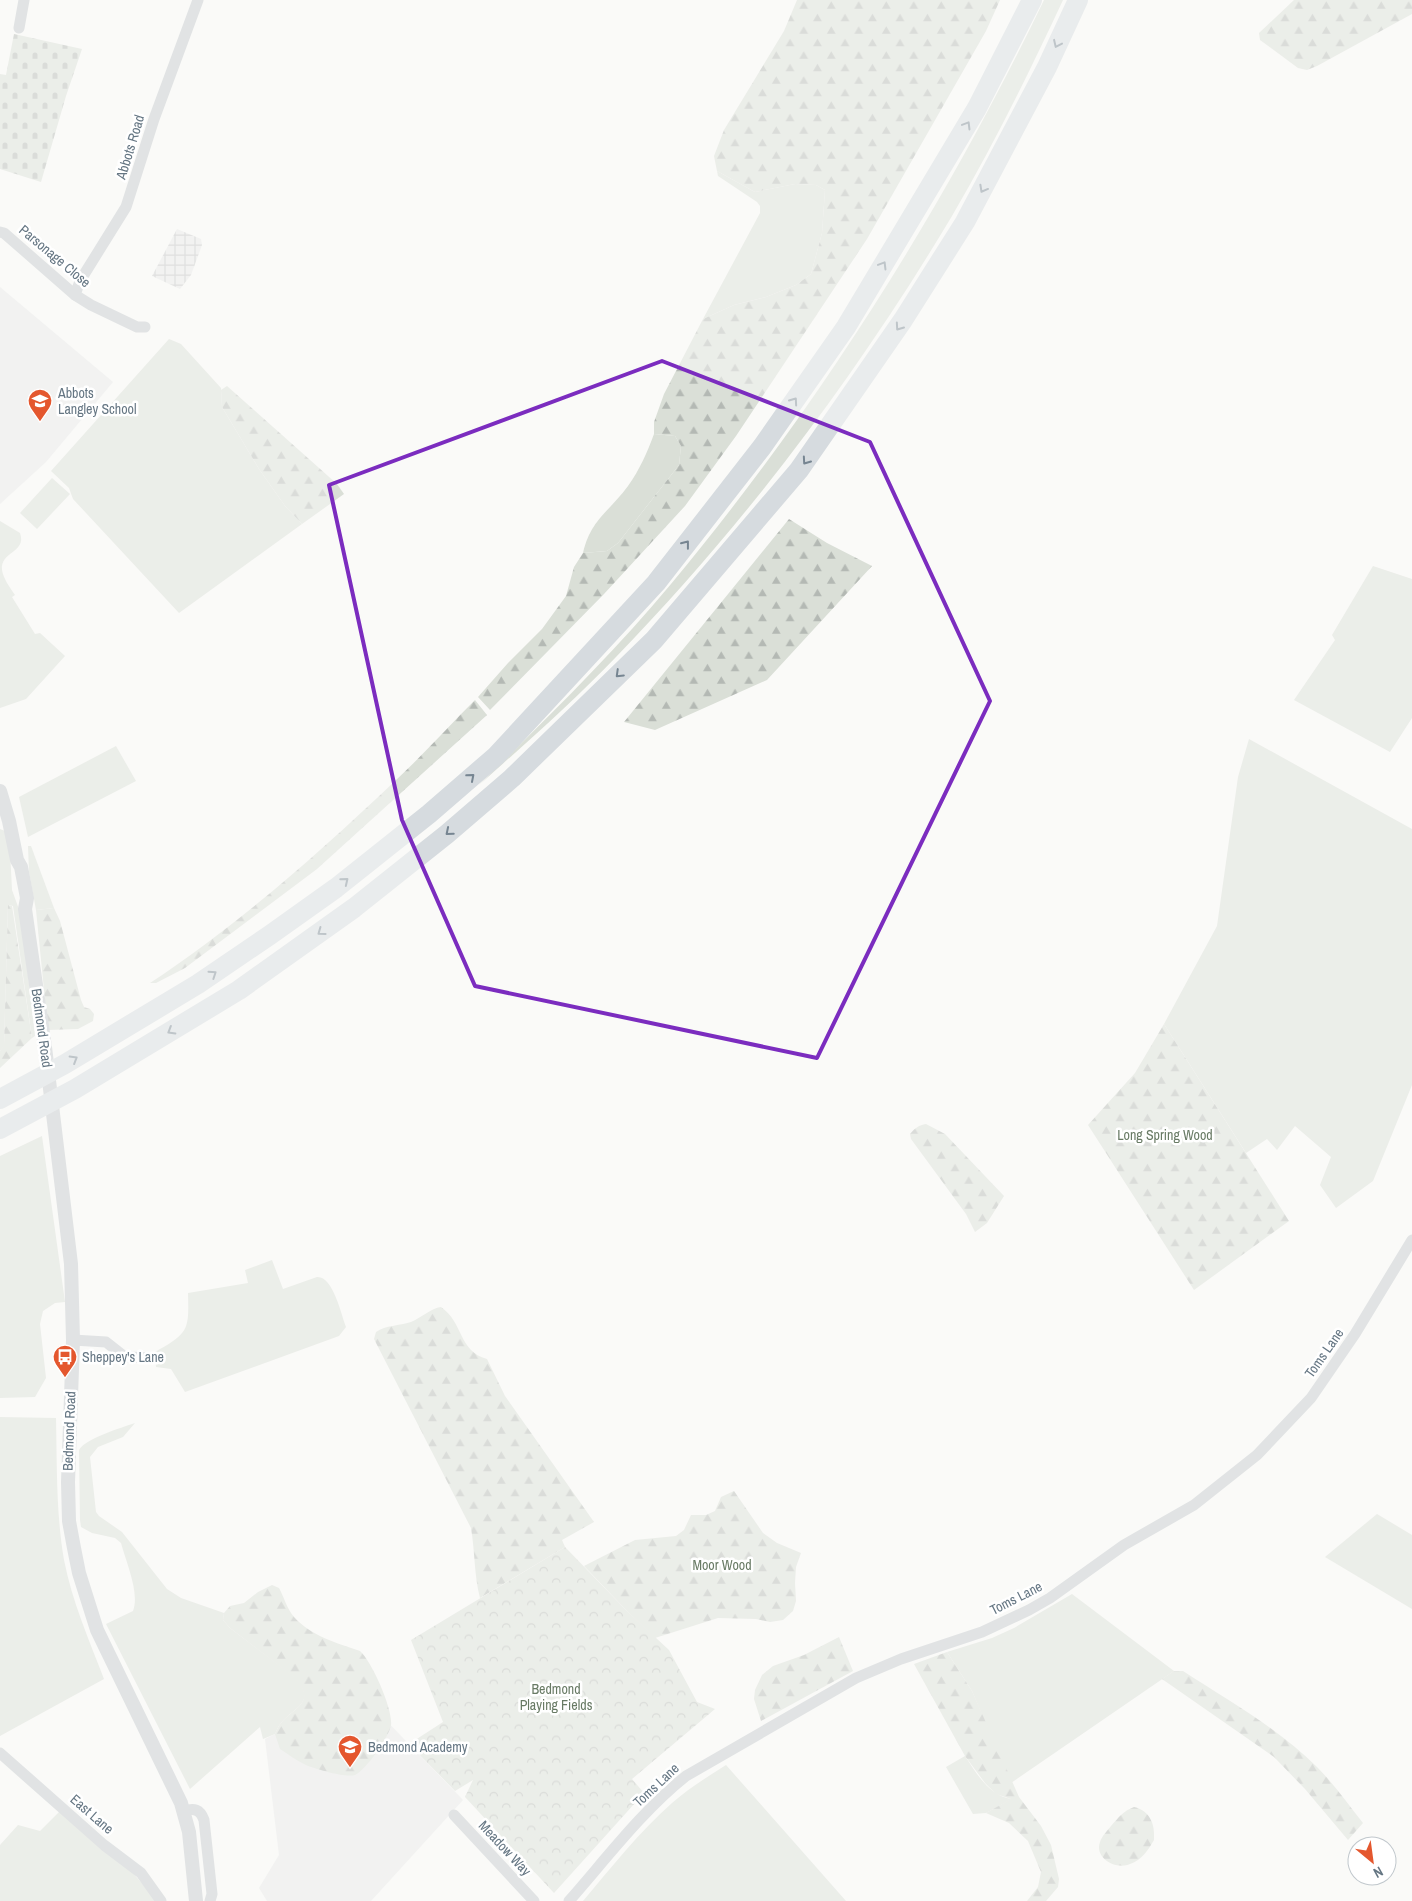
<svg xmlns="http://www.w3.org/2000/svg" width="1412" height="1901" viewBox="0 0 1412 1901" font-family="'Archivo Narrow',sans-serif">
<defs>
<pattern id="industrial-grid" width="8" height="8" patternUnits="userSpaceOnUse" patternTransform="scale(1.25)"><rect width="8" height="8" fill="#e8e9e9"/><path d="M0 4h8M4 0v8" fill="none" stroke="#c0c1c2"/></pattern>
<pattern id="forest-firs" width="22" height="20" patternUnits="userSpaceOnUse" patternTransform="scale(1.25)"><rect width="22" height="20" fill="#dadfd7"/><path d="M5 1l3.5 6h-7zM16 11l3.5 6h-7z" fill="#b4b9b4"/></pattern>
<pattern id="cemetery-stones" width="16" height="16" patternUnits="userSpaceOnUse" patternTransform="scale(1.25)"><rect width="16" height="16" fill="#dadfd7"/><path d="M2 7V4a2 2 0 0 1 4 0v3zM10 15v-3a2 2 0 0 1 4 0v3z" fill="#b4b9b4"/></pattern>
<pattern id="park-crowns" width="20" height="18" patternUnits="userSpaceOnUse" patternTransform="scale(1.25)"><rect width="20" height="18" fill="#dadfd7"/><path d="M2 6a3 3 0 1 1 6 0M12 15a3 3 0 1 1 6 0" fill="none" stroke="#b4b9b4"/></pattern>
</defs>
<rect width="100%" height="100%" fill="#fafaf8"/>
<g fill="#e8e9e9">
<path d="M 0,287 L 113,382 L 46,462 L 0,504 Z"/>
<path d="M 345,1678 L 463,1800 L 371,1901 L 267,1901 L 259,1888 L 279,1855 L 265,1739 L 275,1734 Z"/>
</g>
<path fill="url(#industrial-grid)" d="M 177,229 L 201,239 L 202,245 L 191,275 L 180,289 L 152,276 Z"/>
<g fill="#dadfd7">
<path d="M 1044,0 L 1063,0 C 1029,73 993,146 952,216 C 857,375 745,524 616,657 C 573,702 526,743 479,785 C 545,720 612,655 671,584 C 819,406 944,208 1044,0 Z"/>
<path d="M 717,171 L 755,192 L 795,184 L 816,185 L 825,190 L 822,233 L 811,274 L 796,285 L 766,297 L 734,305 L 703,319 L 760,213 L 760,206 L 757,202 L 718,176 Z"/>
<path d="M 169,339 L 181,344 L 221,388 L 222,407 L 259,469 L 285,506 L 302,524 L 179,613 L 73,499 L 69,488 L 51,471 Z"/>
<path d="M 654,434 L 675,436 L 681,446 L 679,465 L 618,543 L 607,551 L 583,553 C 591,519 609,512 628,486 C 640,469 647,453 654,434 Z"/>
<path d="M 52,478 L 70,494 L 37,529 L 20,513 Z"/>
<path d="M 0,521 L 20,533 C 27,553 0,551 2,570 C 3,578 10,588 15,595 L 12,597 L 35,634 L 40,633 L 65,656 L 26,699 L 0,708 Z"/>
<path d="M 1373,566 L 1412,579 L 1412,718 L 1390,752 L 1294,700 L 1335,640 L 1332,635 Z"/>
<path d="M 1249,739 L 1412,829 L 1412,1085 L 1373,1181 L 1336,1208 L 1320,1185 L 1331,1157 L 1295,1126 L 1277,1150 L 1267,1139 L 1246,1153 L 1164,1024 L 1217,926 L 1238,777 Z"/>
<path d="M 116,746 L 136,781 L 28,837 L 19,797 Z"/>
<path d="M 0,829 L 5,831 L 10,850 L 12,890 L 21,915 L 35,1036 L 32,1038 L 13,906 L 8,905 L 4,1046 L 0,1051 Z"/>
<path d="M 28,846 L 31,846 L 54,908 L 36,910 L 29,872 Z"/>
<path d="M 42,1136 L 65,1302 L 55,1303 L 43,1311 L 40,1324 L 46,1378 L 35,1397 L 0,1398 L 0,1156 Z"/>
<path d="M 272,1260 L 283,1289 L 317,1277 C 333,1276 341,1314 346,1327 L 339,1336 L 185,1392 L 171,1369 L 156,1367 L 155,1352 C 189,1333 189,1330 188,1293 L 248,1283 L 245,1270 Z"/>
<path d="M 0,1417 L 56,1418 C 57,1464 56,1514 64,1560 C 72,1601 89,1640 104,1679 L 0,1736 Z"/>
<path d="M 135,1423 L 123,1437 L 98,1447 L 90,1457 L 96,1512 L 99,1516 L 122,1532 L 167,1589 L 181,1598 L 224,1613 L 223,1620 L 230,1628 L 296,1678 C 317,1703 294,1707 281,1723 C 278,1726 277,1730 275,1734 L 263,1739 L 260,1727 L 190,1789 L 106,1624 L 133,1611 C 140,1593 126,1562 121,1543 L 115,1538 L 92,1533 L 81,1527 L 80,1520 L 79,1450 C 86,1438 121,1428 135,1423 Z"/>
<path d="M 1377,1514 L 1412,1535 L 1412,1609 L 1325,1557 Z"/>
<path d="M 1072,1594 L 1174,1671 L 1011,1783 L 972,1691 L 947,1652 L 992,1638 L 1014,1628 Z"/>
<path d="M 965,1756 C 977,1774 989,1796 1012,1799 L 986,1813 L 973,1814 L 946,1767 Z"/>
<path d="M 726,1765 L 846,1901 L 583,1901 C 611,1868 639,1832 672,1803 C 688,1789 707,1777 726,1765 Z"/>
<path d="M 61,1810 L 133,1873 L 157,1901 L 0,1901 L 0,1845 L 18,1825 L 40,1831 Z"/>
</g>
<g fill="url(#forest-firs)">
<path d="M 797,0 L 1000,0 L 986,31 L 867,239 L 736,436 L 685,506 L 604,594 L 490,710 L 478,697 L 508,663 L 542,629 L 566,596 L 574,567 L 583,553 L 607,551 L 618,543 L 679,465 L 681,446 L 675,436 L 654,434 L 654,422 L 664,394 L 703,319 L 734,305 L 766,297 L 796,285 L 811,274 L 822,233 L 825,190 L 816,185 L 795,184 L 755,192 L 717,171 L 714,156 L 724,130 L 784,31 Z"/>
<path d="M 1294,0 L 1412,0 L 1412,14 L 1317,66 L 1307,70 L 1298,68 L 1260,40 L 1259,33 Z"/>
<path d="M 227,386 L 337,484 L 344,494 L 302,524 L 285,506 L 259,469 L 222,407 L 221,390 Z"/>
<path d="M 789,519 L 827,543 L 872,566 L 767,680 L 655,730 L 624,722 Z"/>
<path d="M 475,700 L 487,715 L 317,869 L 185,968 L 156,983 L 150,983 C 238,925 318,854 394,782 C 422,756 448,727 475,700 Z"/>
<path d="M 8,905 L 12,906 L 32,1038 L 0,1068 L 0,1051 L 4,1045 Z"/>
<path d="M 54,908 L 60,921 L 81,1000 L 84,1007 L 90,1009 L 94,1014 L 93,1021 L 78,1029 L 48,1030 L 36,910 Z"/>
<path d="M 1164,1024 L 1289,1221 L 1194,1290 L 1088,1125 L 1135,1073 Z"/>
<path d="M 926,1124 L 945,1134 L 1004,1196 L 987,1223 L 975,1232 L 966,1214 L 911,1139 L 910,1134 C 915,1128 919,1125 926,1124 Z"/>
<path d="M 441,1307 C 464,1323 458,1351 487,1359 L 505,1396 L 594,1522 L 562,1540 L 565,1547 L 480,1598 C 474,1575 475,1551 471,1528 L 374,1339 L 376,1332 C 386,1325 399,1326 411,1322 C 421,1318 431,1308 441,1307 Z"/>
<path d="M 734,1491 L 763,1533 L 777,1543 L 801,1553 L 796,1567 L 795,1583 L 796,1601 L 793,1611 L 783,1620 L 770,1622 L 756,1619 L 718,1618 L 655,1638 L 627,1611 L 584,1566 L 635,1540 L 676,1536 L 684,1530 L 691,1515 L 706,1515 L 715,1511 L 721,1497 Z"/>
<path d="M 272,1585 L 279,1588 C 284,1597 287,1609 294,1617 C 311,1636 337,1643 360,1651 C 372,1662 393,1709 391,1725 C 389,1737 366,1770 355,1775 C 346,1778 315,1769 306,1765 C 297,1761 288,1754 280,1749 L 275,1734 C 277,1730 278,1726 281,1723 C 294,1707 317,1703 295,1678 L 230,1628 L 223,1620 L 224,1613 L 230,1606 L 244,1603 L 258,1592 Z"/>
<path d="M 839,1637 L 853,1671 L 761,1721 L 754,1699 L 755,1690 L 762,1675 L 773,1666 L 804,1655 Z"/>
<path d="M 947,1652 L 972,1691 L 1019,1797 L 1041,1826 L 1051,1845 L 1059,1879 L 1058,1887 L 1046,1901 L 1027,1901 L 1038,1887 L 1041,1872 L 1028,1841 L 1009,1823 L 986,1813 L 1011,1799 L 996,1794 L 985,1783 L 965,1756 L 914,1664 Z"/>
<path d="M 1174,1671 L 1183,1671 C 1229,1701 1278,1728 1317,1767 C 1334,1784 1348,1804 1363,1823 L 1348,1840 L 1305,1789 L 1274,1757 L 1162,1679 Z"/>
<path d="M 1134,1807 C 1151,1811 1155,1825 1154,1840 C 1148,1850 1142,1860 1130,1864 C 1117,1870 1094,1859 1100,1842 C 1102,1836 1107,1831 1111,1826 C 1118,1818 1123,1811 1134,1807 Z"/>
</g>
<path fill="url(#cemetery-stones)" d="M 14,34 L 82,49 L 66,96 L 41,182 L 0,169 L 0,74 L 6,75 Z"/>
<path fill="url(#park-crowns)" d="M 565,1547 L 627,1611 L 669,1650 L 697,1702 L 715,1709 L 632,1779 L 644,1793 L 554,1893 L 465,1797 L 473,1780 L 455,1791 L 409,1744 L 443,1722 L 411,1640 Z"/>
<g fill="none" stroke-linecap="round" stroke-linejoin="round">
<g stroke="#c3c8cc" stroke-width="11">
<path d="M 19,28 L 24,0"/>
<path d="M 0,232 L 4,233 L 75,295 L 91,305 L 137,327 L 145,327"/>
<path d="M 75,295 L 80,281 L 126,207 L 154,119 L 198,0"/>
<path d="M 73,1340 L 106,1342 L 125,1357 L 155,1358"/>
<path d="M 0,1753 L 104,1845 L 141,1873 L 161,1901"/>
<path d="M 184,1811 C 194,1808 200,1809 204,1820 L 212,1894 L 210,1901"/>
<path d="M 454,1815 L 534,1901"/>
<path d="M 569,1901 C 606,1859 642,1811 686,1776 L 856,1678 L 901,1659 L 982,1632 L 1029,1610 L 1050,1598 L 1124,1545 L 1194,1505 L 1257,1455 L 1311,1398 L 1355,1334 L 1412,1240"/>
</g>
<path stroke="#c3c8cc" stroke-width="14" d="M 0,791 L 9,821 L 17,860 L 21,867 L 27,898 L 25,909 L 45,1047 L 71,1264 L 73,1340 L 68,1482 L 69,1521 L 74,1548 L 79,1573 L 97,1630 L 181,1803 L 189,1832 L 196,1901"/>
<g stroke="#d6dbdf" stroke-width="20">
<path d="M 0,1099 L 65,1064 L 198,984 L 270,935 L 336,888 L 429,814 L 496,756 L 656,583 L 762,447 L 846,327 L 977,108 L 1032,0"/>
<path d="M 0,1129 L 75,1089 L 239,990 L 354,908 L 447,834 L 512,778 L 654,640 L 799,470 L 903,320 L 965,222 L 1047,67 L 1078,0"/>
</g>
</g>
<defs><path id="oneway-chevron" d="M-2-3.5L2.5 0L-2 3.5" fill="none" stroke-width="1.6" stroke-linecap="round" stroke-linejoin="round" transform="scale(1.25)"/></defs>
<g stroke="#768591">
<use href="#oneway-chevron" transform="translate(1057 44) rotate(115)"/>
<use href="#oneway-chevron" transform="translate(967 125) rotate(-59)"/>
<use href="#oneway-chevron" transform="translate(983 189) rotate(119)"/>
<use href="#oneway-chevron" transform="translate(883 265) rotate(-59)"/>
<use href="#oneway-chevron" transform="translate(899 327) rotate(125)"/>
<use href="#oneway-chevron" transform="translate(794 401) rotate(-55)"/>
<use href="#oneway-chevron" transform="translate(806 461) rotate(125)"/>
<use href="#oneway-chevron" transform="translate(686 544) rotate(-52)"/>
<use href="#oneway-chevron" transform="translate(619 674) rotate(136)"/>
<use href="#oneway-chevron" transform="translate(471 777) rotate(-41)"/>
<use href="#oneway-chevron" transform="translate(449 832) rotate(140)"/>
<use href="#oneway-chevron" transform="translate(345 881) rotate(-39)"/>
<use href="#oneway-chevron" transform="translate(321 932) rotate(144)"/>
<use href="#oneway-chevron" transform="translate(213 974) rotate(-34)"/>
<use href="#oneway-chevron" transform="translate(171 1031) rotate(149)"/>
<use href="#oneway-chevron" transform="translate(74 1059) rotate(-31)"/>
</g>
<path d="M0 0H1412V1901H0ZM 662,361 L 870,442 L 990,701 L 817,1058 L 475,986 L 402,820 L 329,485 Z" fill="#fafaf8" fill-opacity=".55" fill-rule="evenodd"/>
<path fill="none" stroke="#7b2cbf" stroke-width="4" stroke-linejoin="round" d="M 662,361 L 870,442 L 990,701 L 817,1058 L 475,986 L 402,820 L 329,485 Z"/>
<defs>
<symbol id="school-pin" viewBox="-11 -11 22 30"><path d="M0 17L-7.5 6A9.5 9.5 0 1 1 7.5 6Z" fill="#e4572e" stroke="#fff"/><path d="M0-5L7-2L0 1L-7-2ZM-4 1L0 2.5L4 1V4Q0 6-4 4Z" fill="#fff"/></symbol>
<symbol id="bus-pin" viewBox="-11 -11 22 30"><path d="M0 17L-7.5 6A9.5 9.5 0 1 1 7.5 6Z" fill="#e4572e" stroke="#fff"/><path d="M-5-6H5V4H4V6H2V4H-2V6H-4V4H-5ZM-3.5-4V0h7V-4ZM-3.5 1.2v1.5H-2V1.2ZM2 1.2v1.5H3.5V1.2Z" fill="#fff"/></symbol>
</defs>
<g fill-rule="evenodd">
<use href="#school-pin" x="26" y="387" width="28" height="38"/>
<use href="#bus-pin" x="51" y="1343" width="28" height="38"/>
<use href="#school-pin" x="336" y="1733" width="28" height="38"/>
</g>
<g text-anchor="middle" stroke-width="5" stroke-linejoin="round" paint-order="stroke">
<g font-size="14" fill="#657683" stroke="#fff">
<text transform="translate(130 147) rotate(-73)" y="5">Abbots Road</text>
<text transform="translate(55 256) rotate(40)" y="5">Parsonage Close</text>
<text transform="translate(42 1028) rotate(82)" y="5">Bedmond Road</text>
<text transform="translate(1324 1353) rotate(-55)" y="5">Toms Lane</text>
<text transform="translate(69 1431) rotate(-88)" y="5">Bedmond Road</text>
<text transform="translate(1016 1598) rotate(-27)" y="5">Toms Lane</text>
<text transform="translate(656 1785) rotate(-43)" y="5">Toms Lane</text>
<text transform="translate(92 1814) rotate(41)" y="5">East Lane</text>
<text transform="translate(505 1848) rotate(47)" y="5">Meadow Way</text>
</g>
<g font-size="14" fill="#657683" stroke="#fff" text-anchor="start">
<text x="58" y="398">Abbots<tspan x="58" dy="16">Langley School</tspan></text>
<text x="82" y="1362">Sheppey's Lane</text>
<text x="368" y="1752">Bedmond Academy</text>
</g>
<g font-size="14" fill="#687a64" stroke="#fff">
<text x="1165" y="1140">Long Spring Wood</text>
<text x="722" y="1570">Moor Wood</text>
<text x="556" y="1694">Bedmond<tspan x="556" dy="16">Playing Fields</tspan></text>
</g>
</g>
<g transform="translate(1372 1861) rotate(151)"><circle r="24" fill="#ffffff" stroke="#c1c8cd"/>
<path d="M0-4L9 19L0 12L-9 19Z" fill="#e4572e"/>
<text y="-8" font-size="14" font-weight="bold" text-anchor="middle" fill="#657683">N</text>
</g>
</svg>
